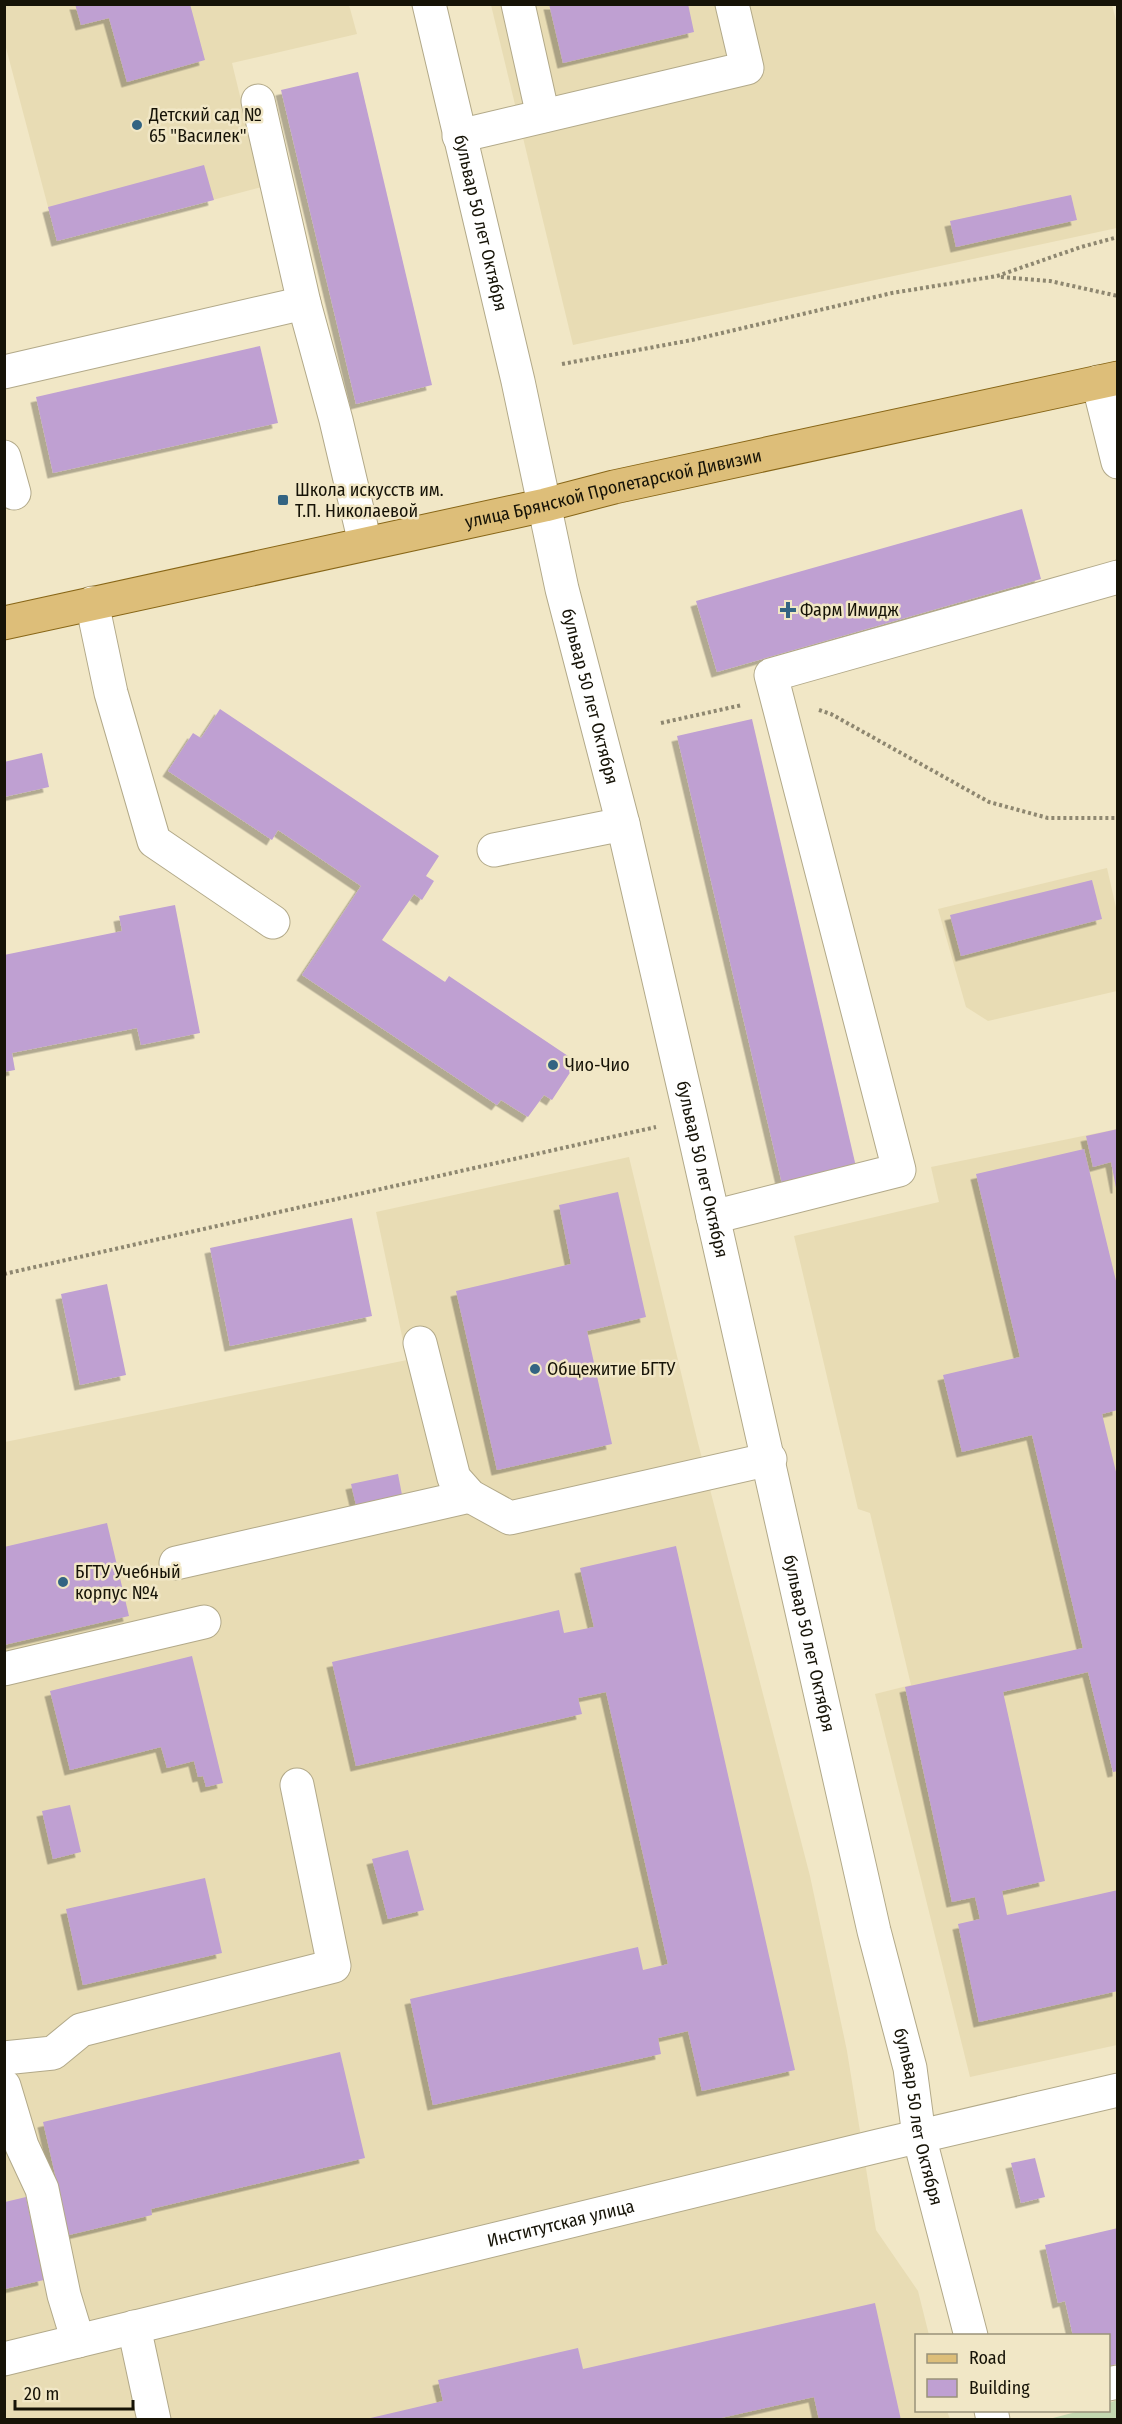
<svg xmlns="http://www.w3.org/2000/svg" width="1122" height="2424" viewBox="0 0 1122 2424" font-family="'Fira Sans Condensed',sans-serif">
<defs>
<filter id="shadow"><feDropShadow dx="-5.5" dy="5.5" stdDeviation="0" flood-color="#0004"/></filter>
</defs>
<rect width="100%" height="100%" fill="#f1e7c6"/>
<g fill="#e8dcb4">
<path d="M 4,5 L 349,5 L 357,34 L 232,63 L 262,187 L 57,241 L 5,44 Z"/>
<path d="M 491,5 L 1112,5 L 1118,28 L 1117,228 L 573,345 Z"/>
<path d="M 1107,868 L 1117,912 L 1117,991 L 988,1021 L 966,1007 L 938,909 Z"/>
<path d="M 1117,1129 L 1117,2045 L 970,2077 L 875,1694 L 911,1685 L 870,1513 L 858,1509 L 794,1236 L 939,1202 L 931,1167 Z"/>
<path d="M 629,1157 L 697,1439 L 810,1876 L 847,2051 L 876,2230 L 918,2291 L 929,2335 L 916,2336 L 916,2410 L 947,2411 L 950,2419 L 5,2420 L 5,1442 L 407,1360 L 376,1212 Z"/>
</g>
<path fill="#c4d8b0" d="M 1117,2400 L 1117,2419 L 1049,2419 L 1080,2411 L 1108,2410 L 1109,2403 Z"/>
<g fill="#bfa0d2" filter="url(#shadow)">
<path d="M 75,4 L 190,4 L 205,60 L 127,82 L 109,18 L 81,25 Z"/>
<path d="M 549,4 L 688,4 L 694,32 L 563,63 Z"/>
<path d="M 358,72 L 432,385 L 356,404 L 281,90 Z"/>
<path d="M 204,165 L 214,200 L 57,241 L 48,207 Z"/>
<path d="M 1071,195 L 1077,220 L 956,247 L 950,221 Z"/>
<path d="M 260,346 L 278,423 L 53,473 L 36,397 Z"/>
<path d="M 1022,509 L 1041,579 L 717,672 L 696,601 Z"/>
<path d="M 220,709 L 439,856 L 426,876 L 434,881 L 422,900 L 414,894 L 382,940 L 445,982 L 449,976 L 577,1062 L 552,1100 L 544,1095 L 528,1117 L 501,1100 L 497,1105 L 302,975 L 361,886 L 278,830 L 272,840 L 168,771 L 193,733 L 201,738 Z"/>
<path d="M 752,719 L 857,1171 L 783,1188 L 677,736 Z"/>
<path d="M 42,753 L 49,787 L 4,797 L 4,762 Z"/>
<path d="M 1092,880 L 1102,919 L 961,956 L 950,915 Z"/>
<path d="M 175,905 L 200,1033 L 141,1045 L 137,1028 L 12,1053 L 15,1070 L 4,1072 L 4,955 L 122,931 L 119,916 Z"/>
<path d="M 1118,1129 L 1118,1188 L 1116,1188 L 1111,1162 L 1093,1167 L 1086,1136 Z"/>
<path d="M 1084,1149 L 1118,1289 L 1118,1410 L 1102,1414 L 1118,1480 L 1118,1771 L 1113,1772 L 1088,1672 L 1003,1692 L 1045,1881 L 1002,1891 L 1007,1915 L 1118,1890 L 1118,1991 L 979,2022 L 958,1924 L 980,1919 L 975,1897 L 952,1902 L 905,1687 L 1083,1648 L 1032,1435 L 962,1452 L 943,1375 L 1020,1357 L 976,1174 Z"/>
<path d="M 618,1192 L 646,1317 L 587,1331 L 612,1444 L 497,1470 L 456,1291 L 571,1264 L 559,1205 Z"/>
<path d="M 352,1218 L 372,1316 L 230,1346 L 210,1248 Z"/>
<path d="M 107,1284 L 126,1375 L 80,1385 L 61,1294 Z"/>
<path d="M 398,1474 L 402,1495 L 356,1505 L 351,1484 Z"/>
<path d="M 107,1523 L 129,1616 L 4,1645 L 4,1547 Z"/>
<path d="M 676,1546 L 795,2070 L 702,2091 L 688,2031 L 658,2038 L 661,2054 L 433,2105 L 410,1999 L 638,1947 L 643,1970 L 668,1964 L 606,1692 L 578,1698 L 582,1714 L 356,1766 L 332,1662 L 559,1610 L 564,1633 L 594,1627 L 580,1568 Z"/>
<path d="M 192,1656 L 223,1783 L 206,1787 L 203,1776 L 198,1777 L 194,1761 L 167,1768 L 161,1747 L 70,1770 L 50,1691 Z"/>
<path d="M 70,1805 L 81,1852 L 53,1859 L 42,1811 Z"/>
<path d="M 408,1850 L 424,1910 L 388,1919 L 372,1859 Z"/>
<path d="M 205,1878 L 222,1953 L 83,1985 L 66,1909 Z"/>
<path d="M 340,2052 L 365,2158 L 151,2209 L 152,2215 L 69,2235 L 43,2122 Z"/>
<path d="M 1035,2158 L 1045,2197 L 1021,2203 L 1011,2163 Z"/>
<path d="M 26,2197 L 44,2280 L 5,2289 L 5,2202 Z"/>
<path d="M 1118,2228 L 1118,2364 L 1108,2366 L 1108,2336 L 1073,2336 L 1065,2301 L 1058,2303 L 1045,2245 Z"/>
<path d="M 875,2303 L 901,2420 L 819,2420 L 814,2397 L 712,2420 L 362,2420 L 443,2401 L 438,2380 L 578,2348 L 583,2369 Z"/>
</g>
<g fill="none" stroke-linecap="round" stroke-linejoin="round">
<defs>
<g id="minor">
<path id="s1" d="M 429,4 L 518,381 L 562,589 L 623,824 L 691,1119 L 874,1931 L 910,2068 L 919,2136 L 971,2336"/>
<path d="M 518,4 L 543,116"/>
<path d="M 258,101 L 304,303 L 336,420 L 365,543"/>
<path d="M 459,136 L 747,68 L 732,4"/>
<path d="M 4,372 L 304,303"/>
<path d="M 1098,382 L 1118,462"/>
<path d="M 4,457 L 14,493"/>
<path d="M 92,603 L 111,693 L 154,841 L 273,922"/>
<path d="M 494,850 L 623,824"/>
<path d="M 713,1217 L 899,1170 L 771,675 L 1118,577"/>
<path d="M 420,1343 L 454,1478 L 470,1496 L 510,1518 L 770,1459"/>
<path d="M 176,1563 L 470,1496"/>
<path d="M 4,1669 L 204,1622"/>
<path d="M 4,2058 L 53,2053 L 81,2030 L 334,1966 L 297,1785"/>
<path d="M 4,2086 L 22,2146 L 42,2189 L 64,2295 L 78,2341"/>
<path d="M 134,2327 L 154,2420"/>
<path id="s2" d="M 4,2359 L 878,2146 L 1118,2090"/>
<path d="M 1108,2384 L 1118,2382"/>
<path d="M 991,2410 L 993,2420"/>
</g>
<g id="major">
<path id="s3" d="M 4,623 L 545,505 L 614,487 L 1118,378"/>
</g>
</defs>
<use href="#minor" stroke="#b2a989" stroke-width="35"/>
<use href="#major" stroke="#886617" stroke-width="35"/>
<g stroke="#8e8770" stroke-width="4" stroke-dasharray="3 3" stroke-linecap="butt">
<path d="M 1001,277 L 1050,281 L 1118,296"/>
<path d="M 562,364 L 692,340 L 892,293 L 997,276 L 1081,247 L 1118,237"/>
<path d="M 819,710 L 831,714 L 989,802 L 1048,818 L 1118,818"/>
<path d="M 661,723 L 742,705"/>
<path d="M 4,1274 L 656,1127"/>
</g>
<use href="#minor" stroke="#fff" stroke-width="33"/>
<use href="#major" stroke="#ddbe79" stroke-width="33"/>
</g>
<g fill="#336482" stroke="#f1e7c6" stroke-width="2">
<circle cx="137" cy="125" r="6"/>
<rect x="277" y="494" width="12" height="12" rx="3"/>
<path d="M785 601h6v6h6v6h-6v6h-6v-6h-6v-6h6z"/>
<circle cx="553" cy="1065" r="6"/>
<circle cx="535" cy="1369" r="6"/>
<circle cx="63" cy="1582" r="6"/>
</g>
<g text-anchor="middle" stroke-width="5" stroke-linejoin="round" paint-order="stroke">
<g font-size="18" fill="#161307" stroke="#f1e7c6" text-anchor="start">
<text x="149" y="121">Детский сад №<tspan x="149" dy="21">65 "Василек"</tspan></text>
<text x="295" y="496">Школа искусств им.<tspan x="295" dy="21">Т.П. Николаевой</tspan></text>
<text x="800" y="616">Фарм Имидж</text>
<text x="565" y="1071">Чио-Чио</text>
<text x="547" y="1375">Общежитие БГТУ</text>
<text x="75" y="1578">БГТУ Учебный<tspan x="75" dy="21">корпус №4</tspan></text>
</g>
<g font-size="18" fill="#161307" stroke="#f1e7c6">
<text dy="6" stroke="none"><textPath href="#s1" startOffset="225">бульвар 50 лет Октября</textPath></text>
<text dy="6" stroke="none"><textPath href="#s3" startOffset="624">улица Брянской Пролетарской Дивизии</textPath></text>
<text dy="6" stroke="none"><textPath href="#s1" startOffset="711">бульвар 50 лет Октября</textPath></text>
<text dy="6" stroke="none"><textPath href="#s1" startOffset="1197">бульвар 50 лет Октября</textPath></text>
<text dy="6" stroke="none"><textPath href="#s1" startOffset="1683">бульвар 50 лет Октября</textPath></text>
<text dy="6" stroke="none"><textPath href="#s1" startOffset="2169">бульвар 50 лет Октября</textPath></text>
<text dy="6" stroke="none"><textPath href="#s2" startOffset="573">Институтская улица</textPath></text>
</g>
</g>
<rect width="1122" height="2424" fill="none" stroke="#161307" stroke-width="12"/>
<rect x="915" y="2334" width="195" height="78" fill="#f1e7c6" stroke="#99927a" stroke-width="1.5"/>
<rect x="927" y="2354" width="30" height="9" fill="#ddbe79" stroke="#99927a" stroke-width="1.5"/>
<text x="969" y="2364" font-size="18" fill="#161307">Road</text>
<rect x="927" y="2379" width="30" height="18" fill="#bfa0d2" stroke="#99927a" stroke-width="1.5"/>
<text x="969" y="2394" font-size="18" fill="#161307">Building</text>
<path d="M15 2400v9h118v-9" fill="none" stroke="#161307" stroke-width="3"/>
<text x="24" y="2400" font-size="18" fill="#161307" stroke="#f1e7c6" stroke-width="4.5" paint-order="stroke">20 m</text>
</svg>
